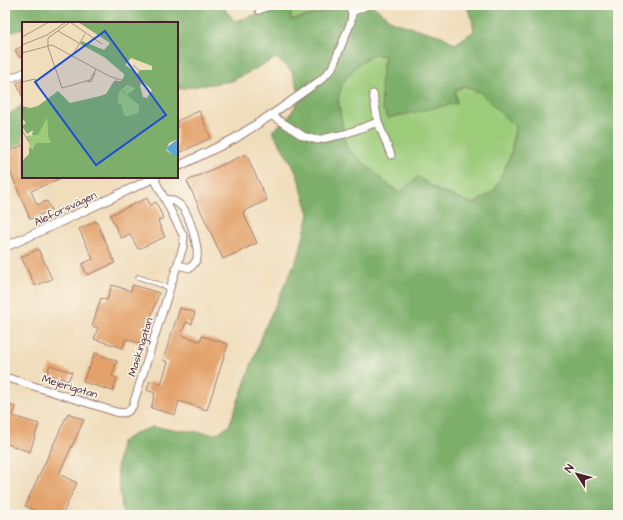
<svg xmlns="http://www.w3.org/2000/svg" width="623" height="520" viewBox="0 0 623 520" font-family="'Architects Daughter',sans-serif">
<rect width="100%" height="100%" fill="#fbf7ec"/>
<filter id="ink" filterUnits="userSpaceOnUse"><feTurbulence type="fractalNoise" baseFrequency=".025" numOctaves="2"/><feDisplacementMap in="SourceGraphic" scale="8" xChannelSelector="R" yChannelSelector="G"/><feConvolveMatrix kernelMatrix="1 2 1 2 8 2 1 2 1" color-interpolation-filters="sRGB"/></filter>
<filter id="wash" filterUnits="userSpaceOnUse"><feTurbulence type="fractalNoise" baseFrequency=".012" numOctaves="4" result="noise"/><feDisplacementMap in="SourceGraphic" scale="16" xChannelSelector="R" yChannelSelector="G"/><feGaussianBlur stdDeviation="0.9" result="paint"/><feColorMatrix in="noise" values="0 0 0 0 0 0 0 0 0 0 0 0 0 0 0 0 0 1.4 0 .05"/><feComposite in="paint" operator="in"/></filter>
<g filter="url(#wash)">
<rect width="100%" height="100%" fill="#f0ddbb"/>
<g fill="#9ccb7a" stroke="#737552">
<path d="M 290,5 L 337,5 L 337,6 L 329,11 L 290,20 Z"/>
<path d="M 371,55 L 385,55 L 381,80 L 382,107 L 457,103 L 455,91 L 464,86 L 481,93 L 515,127 L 511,154 L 495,190 L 474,204 L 437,190 L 418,177 L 399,193 L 386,183 L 346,147 L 338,100 L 342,84 L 355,67 Z"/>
</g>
<g fill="#7daf6a" stroke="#64674a" fill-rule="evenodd">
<path d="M 5,5 L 225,5 L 225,10 L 235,21 L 288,5 L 291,5 L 291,20 L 329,11 L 337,6 L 337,5 L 372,5 L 393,22 L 442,36 L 455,44 L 474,31 L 472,19 L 466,5 L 618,5 L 618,515 L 123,515 L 117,470 L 121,442 L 138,432 L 152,427 L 216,434 L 229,426 L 266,325 L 299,254 L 309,214 L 296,171 L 272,131 L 288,118 L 301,97 L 292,71 L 276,58 L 232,81 L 177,89 L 177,23 L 77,23 L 74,19 L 55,23 L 23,23 L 23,29 L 10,32 L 5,34 ZM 371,55 L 385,55 L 381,80 L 382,107 L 388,118 L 457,103 L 455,91 L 464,86 L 481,93 L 515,127 L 511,154 L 495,190 L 474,204 L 437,190 L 418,177 L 399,193 L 386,183 L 346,147 L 338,100 L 342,84 L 355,67 Z"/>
<path d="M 23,105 L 23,142 L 5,150 L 5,117 Z"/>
</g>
<g id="blocks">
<g fill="#e3a26a">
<path d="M 23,46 L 23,56 L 19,57 L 15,50 Z"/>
<path d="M 23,80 L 23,98 L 17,83 Z"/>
<path d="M 199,111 L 211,138 L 177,154 L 177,121 Z"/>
<path d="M 23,145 L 23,177 L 63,177 L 31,191 L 37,205 L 47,201 L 51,210 L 30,219 L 5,159 L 5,153 Z"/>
<path d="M 246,154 L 267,200 L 243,212 L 257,243 L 223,259 L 187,181 Z"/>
<path d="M 147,198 L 150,205 L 156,202 L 163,218 L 158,221 L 165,237 L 138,249 L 130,234 L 121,238 L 110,215 Z"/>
<path d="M 96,221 L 115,263 L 87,275 L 82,264 L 93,259 L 79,229 Z"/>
<path d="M 38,249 L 52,279 L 35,286 L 21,257 Z"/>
<path d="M 112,285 L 131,291 L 133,285 L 159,293 L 142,344 L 126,339 L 123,348 L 94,339 L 98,328 L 92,326 L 101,298 L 107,300 Z"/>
<path d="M 180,308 L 195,312 L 192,324 L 186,322 L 181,335 L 200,341 L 202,336 L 228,344 L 207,410 L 179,401 L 175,415 L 151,408 L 155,393 L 147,390 L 150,381 L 161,384 L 168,362 L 163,360 Z"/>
<path d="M 95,353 L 117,361 L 112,376 L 117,378 L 113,391 L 83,382 L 88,368 L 89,369 Z"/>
<path d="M 50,365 L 72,372 L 68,381 L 47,374 Z"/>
<path d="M 5,403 L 16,407 L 13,416 L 39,424 L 30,452 L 5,443 Z"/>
<path d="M 68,413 L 84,420 L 59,474 L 77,483 L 62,515 L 44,515 L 25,506 Z"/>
</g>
</g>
</g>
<g filter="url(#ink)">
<use href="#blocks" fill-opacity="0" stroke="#9d7e73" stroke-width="1"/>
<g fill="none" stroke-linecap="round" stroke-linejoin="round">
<defs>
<path id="service" d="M 138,277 L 170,288"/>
<g id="minor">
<path d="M 346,5 L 352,12 L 351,22 L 332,68 L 322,79 L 271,115 L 303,136 L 317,140 L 345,134 L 378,122"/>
<path d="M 259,10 L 271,5"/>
<path d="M 352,12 L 368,5"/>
<path d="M 5,81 L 23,73"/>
<path d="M 373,94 L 378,122 L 391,155"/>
<path d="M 165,199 C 173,199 179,203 184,209 C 190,219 199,246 197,258 C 196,262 193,265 190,268 L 178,265"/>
<path d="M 5,377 L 116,412 C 126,414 128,413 133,405 L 170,288 L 183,247 L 184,237 L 154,178"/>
<path d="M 5,514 L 8,515"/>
</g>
<g id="tertiary">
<path d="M 177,167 L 234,139 L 271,115"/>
<path d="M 5,247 L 45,229 L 156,177"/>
</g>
</defs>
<use href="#service" stroke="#9d7e73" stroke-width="5.5"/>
<use href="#minor" stroke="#9d7e73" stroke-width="9"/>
<use href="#tertiary" stroke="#9d7e73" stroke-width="10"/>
<use href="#service" stroke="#fff" stroke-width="3.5"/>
<use href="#minor" stroke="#fff" stroke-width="7"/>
<use href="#tertiary" stroke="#fff" stroke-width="8"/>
</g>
</g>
<g text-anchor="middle" stroke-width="3" stroke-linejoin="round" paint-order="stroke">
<g font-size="11" fill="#4a1f2b" stroke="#fbf7ec">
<text transform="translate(65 208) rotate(-25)" y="4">Aleforsvägen</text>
<text transform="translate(140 347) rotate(-73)" y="4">Maskingatan</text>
<text transform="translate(70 386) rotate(17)" y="4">Mejerigatan</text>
</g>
</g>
<g transform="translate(22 22)">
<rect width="156" height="156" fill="#f0ddbb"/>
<path d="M 105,63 L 113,66 L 109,68 L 117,83 L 116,91 L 106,94 L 102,93 L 100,83 L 96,82 L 97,70 ZM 23,97 L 25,97 L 26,115 L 29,121 L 14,121 L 9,127 L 4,114 L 13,113 Z" fill="#9ccb7a"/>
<path d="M 56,0 L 156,0 L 156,117 L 147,121 L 144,128 L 150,133 L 156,133 L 156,156 L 0,156 L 0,139 L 7,132 L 7,125 L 10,127 L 14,121 L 29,121 L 26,115 L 25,96 L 16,113 L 10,113 L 11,108 L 5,112 L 0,104 L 4,101 L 0,96 L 0,84 L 8,86 L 16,84 L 36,69 L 48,81 L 78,74 L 84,72 L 92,59 L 99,59 L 102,55 L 102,52 L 82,35 L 58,22 L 60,19 L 82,28 L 88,21 ZM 109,36 L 130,44 L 130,48 L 118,48 L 116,52 L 103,43 ZM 120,59 L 130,68 L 125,76 L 121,75 L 118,64 ZM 105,63 L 113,66 L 105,73 L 117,83 L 116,91 L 106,94 L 102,93 L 100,83 L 96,81 L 97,70 Z" fill="#7daf6a" fill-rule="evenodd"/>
<path d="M 156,117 L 156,133 L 150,133 L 144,126 Z" fill="#5aa8d3"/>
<path fill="none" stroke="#ae9181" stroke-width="1" d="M 48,0 L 26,16 L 26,25 L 40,66 L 68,58 L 74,47M 48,0 L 80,22M 36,9 L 57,21M 0,15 L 27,0M 0,23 L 25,13 L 44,0M 0,31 L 30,23 L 87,54 L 106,60 L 116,58 L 117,48 L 111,43M 50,34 L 63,12M 94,57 L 95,65 L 104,72M 116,58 L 126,68M 65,59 L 69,60 L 73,51M 0,60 L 13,57 L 16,63M 0,108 L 6,119 L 9,118"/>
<path fill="#1d4ed8" fill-opacity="0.15" stroke="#1d4ed8" stroke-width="2" d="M 83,9 L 144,93 L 74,143 L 13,60 Z"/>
<rect width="156" height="156" fill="none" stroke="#4a1f2b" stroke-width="2"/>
</g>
<rect width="623" height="520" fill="none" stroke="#fbf7ec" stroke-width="20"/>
<g transform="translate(577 474) rotate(306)" stroke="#fbf7ec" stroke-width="3" paint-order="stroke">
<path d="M0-3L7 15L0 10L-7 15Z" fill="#4a1f2b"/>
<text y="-6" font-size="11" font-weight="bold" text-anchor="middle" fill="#4a1f2b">N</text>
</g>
</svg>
